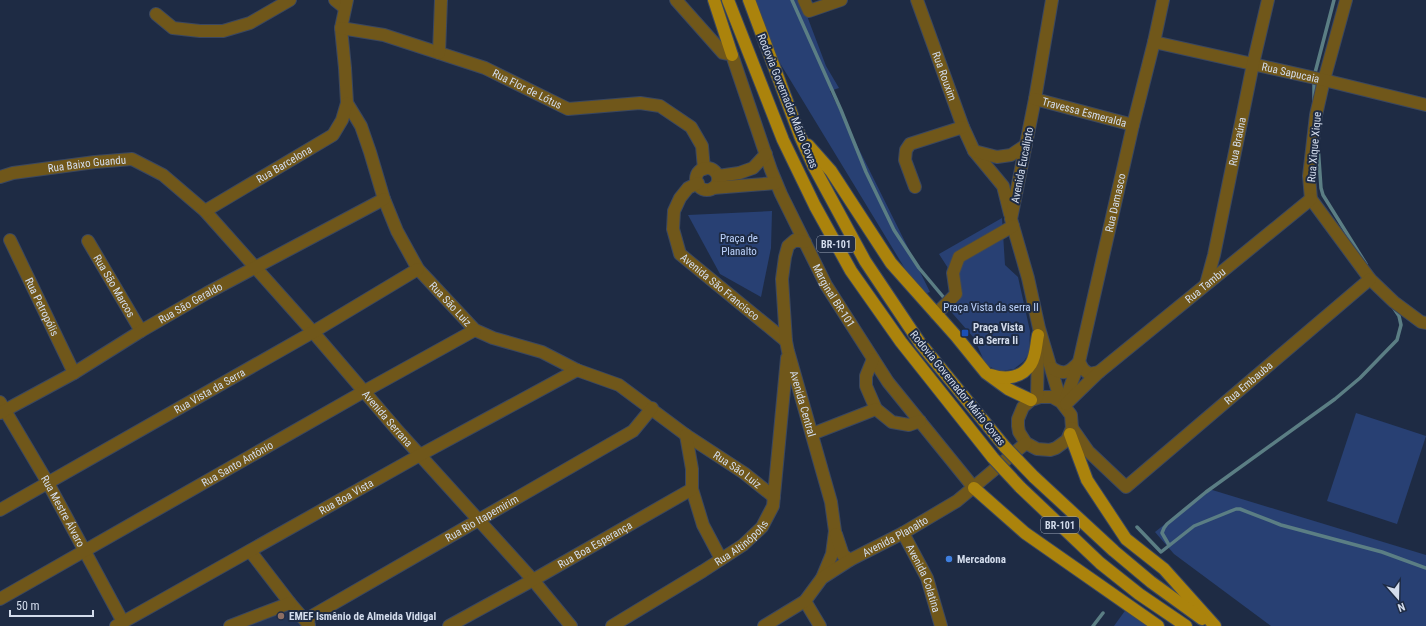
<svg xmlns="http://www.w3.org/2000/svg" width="1426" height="626" viewBox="0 0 1426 626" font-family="'Roboto Condensed',sans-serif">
<rect width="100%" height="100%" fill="#1e2b44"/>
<path fill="#233353" d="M 291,606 L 306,626 L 237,626 Z"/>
<g fill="#284073">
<path d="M 747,0 L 801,0 L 826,66 L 839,88 L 830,91 L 930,292 L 921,295 L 755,22 Z"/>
<path d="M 772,211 L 771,248 L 761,297 L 720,274 L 688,215 Z"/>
<path d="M 1002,218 L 1005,265 L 1018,277 L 1030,331 L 1029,353 L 1024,361 L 1014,369 L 1001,371 L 990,367 L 985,363 L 974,338 L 946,306 L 962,290 L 939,254 Z"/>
<path d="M 1356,413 L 1426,436 L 1397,524 L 1327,501 Z"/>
<path d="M 1209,489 L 1426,555 L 1426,626 L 1271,626 L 1174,554 L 1155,532 Z"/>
<path d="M 1127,608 L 1149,626 L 1114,626 Z"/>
</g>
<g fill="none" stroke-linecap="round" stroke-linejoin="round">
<g stroke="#5b7e84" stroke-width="3.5">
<path d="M 792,0 L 841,110 L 866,172 L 894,230 L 919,268 L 945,299"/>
<path d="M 1315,73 L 1334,0"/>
<path d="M 1314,101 L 1314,81"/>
<path d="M 1318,145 L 1321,188 L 1323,195 L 1366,264"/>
<path d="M 1137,527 L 1161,552 L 1194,526 L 1236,509 L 1240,509 L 1281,525 L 1382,552 L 1426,568"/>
<path d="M 1169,545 L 1162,533 L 1164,528 L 1167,524 L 1206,492 L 1335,399 L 1360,378 L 1397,340 L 1401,325 L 1399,316 L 1393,307"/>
<path d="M 1093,626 L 1103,613"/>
</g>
<defs>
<g id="minor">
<path d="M 335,0 L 345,8"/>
<path id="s1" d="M 347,0 L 341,28 L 345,68 L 347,103 L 361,126 L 370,152 L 384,199 L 397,231 L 418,269 L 475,330 L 493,338 L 542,352 L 577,370 L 619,385 L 686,435 L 744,473 L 774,497"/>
<path id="s2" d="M 676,0 L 723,53 L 732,55 L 771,170 L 781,194 L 826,285 L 888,382 L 974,488"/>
<path d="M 804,0 L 809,11 L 841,0"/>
<path id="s3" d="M 917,0 L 963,127 L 974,151 L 1003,186 L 1010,214"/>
<path d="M 1052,0 L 1035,99 L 1011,219 L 1028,278 L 1039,328 L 1061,402 L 1071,415 L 1072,428 L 1067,440 L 1056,448 L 1050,450 L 1037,449 L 1026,443 L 1019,432 L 1018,426 L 1018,419 L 1023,407 L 1031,400 L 1040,397 L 1052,397 L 1061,402"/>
<path d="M 1346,0 L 1324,80 L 1316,115 L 1309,176 L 1311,199 L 1370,279 L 1394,302 L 1421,322 L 1426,323"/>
<path d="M 156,14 L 173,28 L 200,31 L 223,31 L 250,23 L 290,0"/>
<path id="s4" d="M 341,28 L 384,35 L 485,68 L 568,109 L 640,103 L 660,106 L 691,127 L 702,146 L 704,169"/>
<path id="s5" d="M 1154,42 L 1324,80 L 1426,105"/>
<path d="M 439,53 L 441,0"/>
<path id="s6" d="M 1035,99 L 1133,125"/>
<path d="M 974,151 L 997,157 L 1011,155 L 1026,145"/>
<circle cx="707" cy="179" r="11"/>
<path d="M 718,176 L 739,173 L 753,168 L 766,154"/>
<path id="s7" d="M 0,177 L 13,173 L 95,162 L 132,159 L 163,175 L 205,211 L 313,332 L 398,431 L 533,580 L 571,626"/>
<path id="s8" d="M 698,183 L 688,188 L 680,198 L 674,211 L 673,229 L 680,254 L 786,341"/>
<path d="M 915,187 L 905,160 L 906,150 L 910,144 L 963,127"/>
<path d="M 713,188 L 776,183"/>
<path id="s9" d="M 205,211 L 333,135 L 342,120 L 347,103"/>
<path id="s10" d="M 10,240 L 74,373"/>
<path id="s11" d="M 88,241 L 141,331"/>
<path id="s12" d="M 805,242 L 795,240 L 788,246 L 785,257 L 782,279 L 786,341 L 788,351 L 831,502 L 835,531 L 832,554 L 822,578"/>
<path id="s13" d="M 1206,284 L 1214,255 L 1253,64 L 1268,0"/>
<path d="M 936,314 L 956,294 L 953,273 L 959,257 L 1013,226"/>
<path d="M 873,359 L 866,376 L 866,386 L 876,409 L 892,422 L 909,425 L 920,421"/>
<path d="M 1052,368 C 1064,376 1070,372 1079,362 L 1083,369 L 1089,374 L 1099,372"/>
<path d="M 1037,397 L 1038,349"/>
<path id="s14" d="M 0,402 L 48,483 L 123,622"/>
<path id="s15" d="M 1064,404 L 1079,362 L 1133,125 L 1154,42 L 1163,0"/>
<path id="s16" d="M 1066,404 L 1099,372 L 1311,199"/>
<path id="s17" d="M 0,413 L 74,373 L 141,331 L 207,293 L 384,199"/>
<path id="s18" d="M 1072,428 L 1088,451 L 1126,487 L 1370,279"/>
<path d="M 812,434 L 876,409"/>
<path d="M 692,489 L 703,525 L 721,559"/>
<path id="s19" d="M 0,510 L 313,332 L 418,269"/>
<path id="s20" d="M 903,533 L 927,578 L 941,626"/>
<path d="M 836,534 L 843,555 L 850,560"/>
<path d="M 250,551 L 290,603 L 309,625"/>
<path id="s21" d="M 0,599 L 363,392 L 475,330"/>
<path d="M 805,601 L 820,626"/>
<path id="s22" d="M 305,620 L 633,431 L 652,408"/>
<path id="s23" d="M 116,626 L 420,455 L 577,370"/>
<path d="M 230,626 L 290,603"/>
<path id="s24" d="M 449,626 L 533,580 L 692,489 L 692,469 L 686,435"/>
<path id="s25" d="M 612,626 L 703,571 L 743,545 L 762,527 L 773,506 L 787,358"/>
<path id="s26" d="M 764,626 L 805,601 L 822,578 L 850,560 L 903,533 L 957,501 L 1026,443"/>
</g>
<g id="major">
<path d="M 714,0 L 732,55"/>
<path d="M 728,0 L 783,140 L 815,206 L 851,271 L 901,342 L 993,458"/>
<path d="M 749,0 L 800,136 L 814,167 L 865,261 L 920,343 L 1005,447"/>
<path d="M 808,145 L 831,171 L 891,263 L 956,336 L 986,373 L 1008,389 L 1031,400"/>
<path d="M 991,375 C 1006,380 1022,378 1031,364 C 1036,356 1036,344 1038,335"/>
<path d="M 1070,434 L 1087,480 L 1126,539 L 1164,569 L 1215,626"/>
<path d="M 1034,477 L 1114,551 L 1151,582 L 1202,619"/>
<path d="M 1020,487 L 1100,563 L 1139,594 L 1186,626"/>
<path d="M 974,488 L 1025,533 L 1158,626"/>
</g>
</defs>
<use href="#minor" stroke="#3b475f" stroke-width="14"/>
<use href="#major" stroke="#3b475f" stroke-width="14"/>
<use href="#minor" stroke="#70571a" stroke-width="12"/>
<use href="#major" stroke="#ab830c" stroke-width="12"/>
<defs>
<g id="major-bridge">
<path d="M 1005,447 L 1034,477"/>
<path d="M 993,458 L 1020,487"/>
</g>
</defs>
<use href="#major-bridge" stroke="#3b475f" stroke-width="14" stroke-linecap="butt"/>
<use href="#major-bridge" stroke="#ab830c" stroke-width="12"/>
</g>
<rect fill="#1a4fb4" stroke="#1e2b44" stroke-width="1.5" x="961" y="329" width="8" height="8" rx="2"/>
<circle fill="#3f7fe0" stroke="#1e2b44" stroke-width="1.5" cx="949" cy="559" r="4"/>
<circle fill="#8d6e63" stroke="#1e2b44" stroke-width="1.5" cx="281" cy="616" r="4"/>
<g text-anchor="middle" stroke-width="4" stroke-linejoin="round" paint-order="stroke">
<g fill="#1e2b44" stroke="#9da7ba" stroke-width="1">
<rect x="817" y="236" width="38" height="16" rx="3"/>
<rect x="1041" y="517" width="38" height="16" rx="3"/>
</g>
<g font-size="10" font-weight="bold" fill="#d3dcec">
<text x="836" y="248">BR-101</text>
<text x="1060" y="529">BR-101</text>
</g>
<g font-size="11" fill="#d3dcec" stroke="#1e2b44">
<text dy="4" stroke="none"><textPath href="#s5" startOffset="140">Rua Sapucaia</textPath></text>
<text dy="4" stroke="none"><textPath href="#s3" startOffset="81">Rua Rouxim</textPath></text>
<text dy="4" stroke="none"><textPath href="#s4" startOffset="197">Rua Flor de Lótus</textPath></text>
<text transform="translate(788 101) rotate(68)" y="4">Rodovia Governador Mário Covas</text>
<text dy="4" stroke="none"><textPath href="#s6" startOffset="51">Travessa Esmeralda</textPath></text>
<text dy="4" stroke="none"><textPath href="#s13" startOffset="146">Rua Braúna</textPath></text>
<text transform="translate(1314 147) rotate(-85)" y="4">Rua Xique Xique</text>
<text dy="4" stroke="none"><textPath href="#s7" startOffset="88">Rua Baixo Guandu</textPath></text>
<text dy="4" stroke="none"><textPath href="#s9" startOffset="92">Rua Barcelona</textPath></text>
<text transform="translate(1022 165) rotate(-79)" y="4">Avenida Eucalipto</text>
<text dy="4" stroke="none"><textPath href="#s15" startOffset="208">Rua Damasco</textPath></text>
<text dy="4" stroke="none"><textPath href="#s16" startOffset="183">Rua Tambu</textPath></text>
<text dy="4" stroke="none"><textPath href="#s11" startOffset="52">Rua São Marcos</textPath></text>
<text dy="4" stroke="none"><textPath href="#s8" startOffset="134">Avenida São Francisco</textPath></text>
<text dy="4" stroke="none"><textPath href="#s2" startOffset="342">Marginal BR-101</textPath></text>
<text dy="4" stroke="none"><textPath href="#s17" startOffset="220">Rua São Geraldo</textPath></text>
<text dy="4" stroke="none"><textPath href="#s1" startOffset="333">Rua São Luiz</textPath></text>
<text dy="4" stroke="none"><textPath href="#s10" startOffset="74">Rua Petropólis</textPath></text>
<text dy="4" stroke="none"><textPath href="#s18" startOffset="241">Rua Embauba</textPath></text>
<text transform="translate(958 388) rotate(51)" y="4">Rodovia Governador Mário Covas</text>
<text dy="4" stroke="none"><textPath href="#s19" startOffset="241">Rua Vista da Serra</textPath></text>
<text dy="4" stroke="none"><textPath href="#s12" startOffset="180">Avenida Central</textPath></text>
<text dy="4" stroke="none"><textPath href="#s7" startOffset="500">Avenida Serrana</textPath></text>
<text dy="4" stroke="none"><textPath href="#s21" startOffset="273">Rua Santo Antônio</textPath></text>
<text dy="4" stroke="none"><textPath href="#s1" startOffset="669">Rua São Luiz</textPath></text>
<text dy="4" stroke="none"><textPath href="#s23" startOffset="264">Rua Boa Vista</textPath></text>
<text dy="4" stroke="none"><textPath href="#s14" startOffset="126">Rua Mestre Álvaro</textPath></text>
<text dy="4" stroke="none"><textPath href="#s22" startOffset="204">Rua Rio Itapemirim</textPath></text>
<text dy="4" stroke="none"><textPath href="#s26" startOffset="161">Avenida Planalto</textPath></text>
<text dy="4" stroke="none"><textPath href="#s25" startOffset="154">Rua Altinópolis</textPath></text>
<text dy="4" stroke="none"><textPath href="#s24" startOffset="167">Rua Boa Esperança</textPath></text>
<text dy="4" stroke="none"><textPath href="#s20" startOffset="50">Avenida Colatina</textPath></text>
</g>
<g font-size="11" fill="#bed4fd" stroke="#1e2b44">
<text x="739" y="242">Praça de<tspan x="739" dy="13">Planalto</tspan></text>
<text x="991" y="311">Praça Vista da serra II</text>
</g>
<g font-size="11" font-weight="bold" fill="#d3dcec" stroke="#1e2b44" text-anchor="start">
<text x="973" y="331">Praça Vista<tspan x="973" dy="13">da Serra Ii</tspan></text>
<text x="957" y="563">Mercadona</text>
<text x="289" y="620">EMEF Ismênio de Almeida Vidigal</text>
</g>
</g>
<g transform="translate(1398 598) rotate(160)" stroke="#1e2b44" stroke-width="3" paint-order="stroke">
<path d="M0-3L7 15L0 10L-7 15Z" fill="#d3dcec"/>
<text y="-6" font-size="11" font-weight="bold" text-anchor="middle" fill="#d3dcec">N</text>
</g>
<path d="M10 610v6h83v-6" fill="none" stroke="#d3dcec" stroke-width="2"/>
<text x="16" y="610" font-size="12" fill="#d3dcec" stroke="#1e2b44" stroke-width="3" paint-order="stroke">50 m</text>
</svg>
